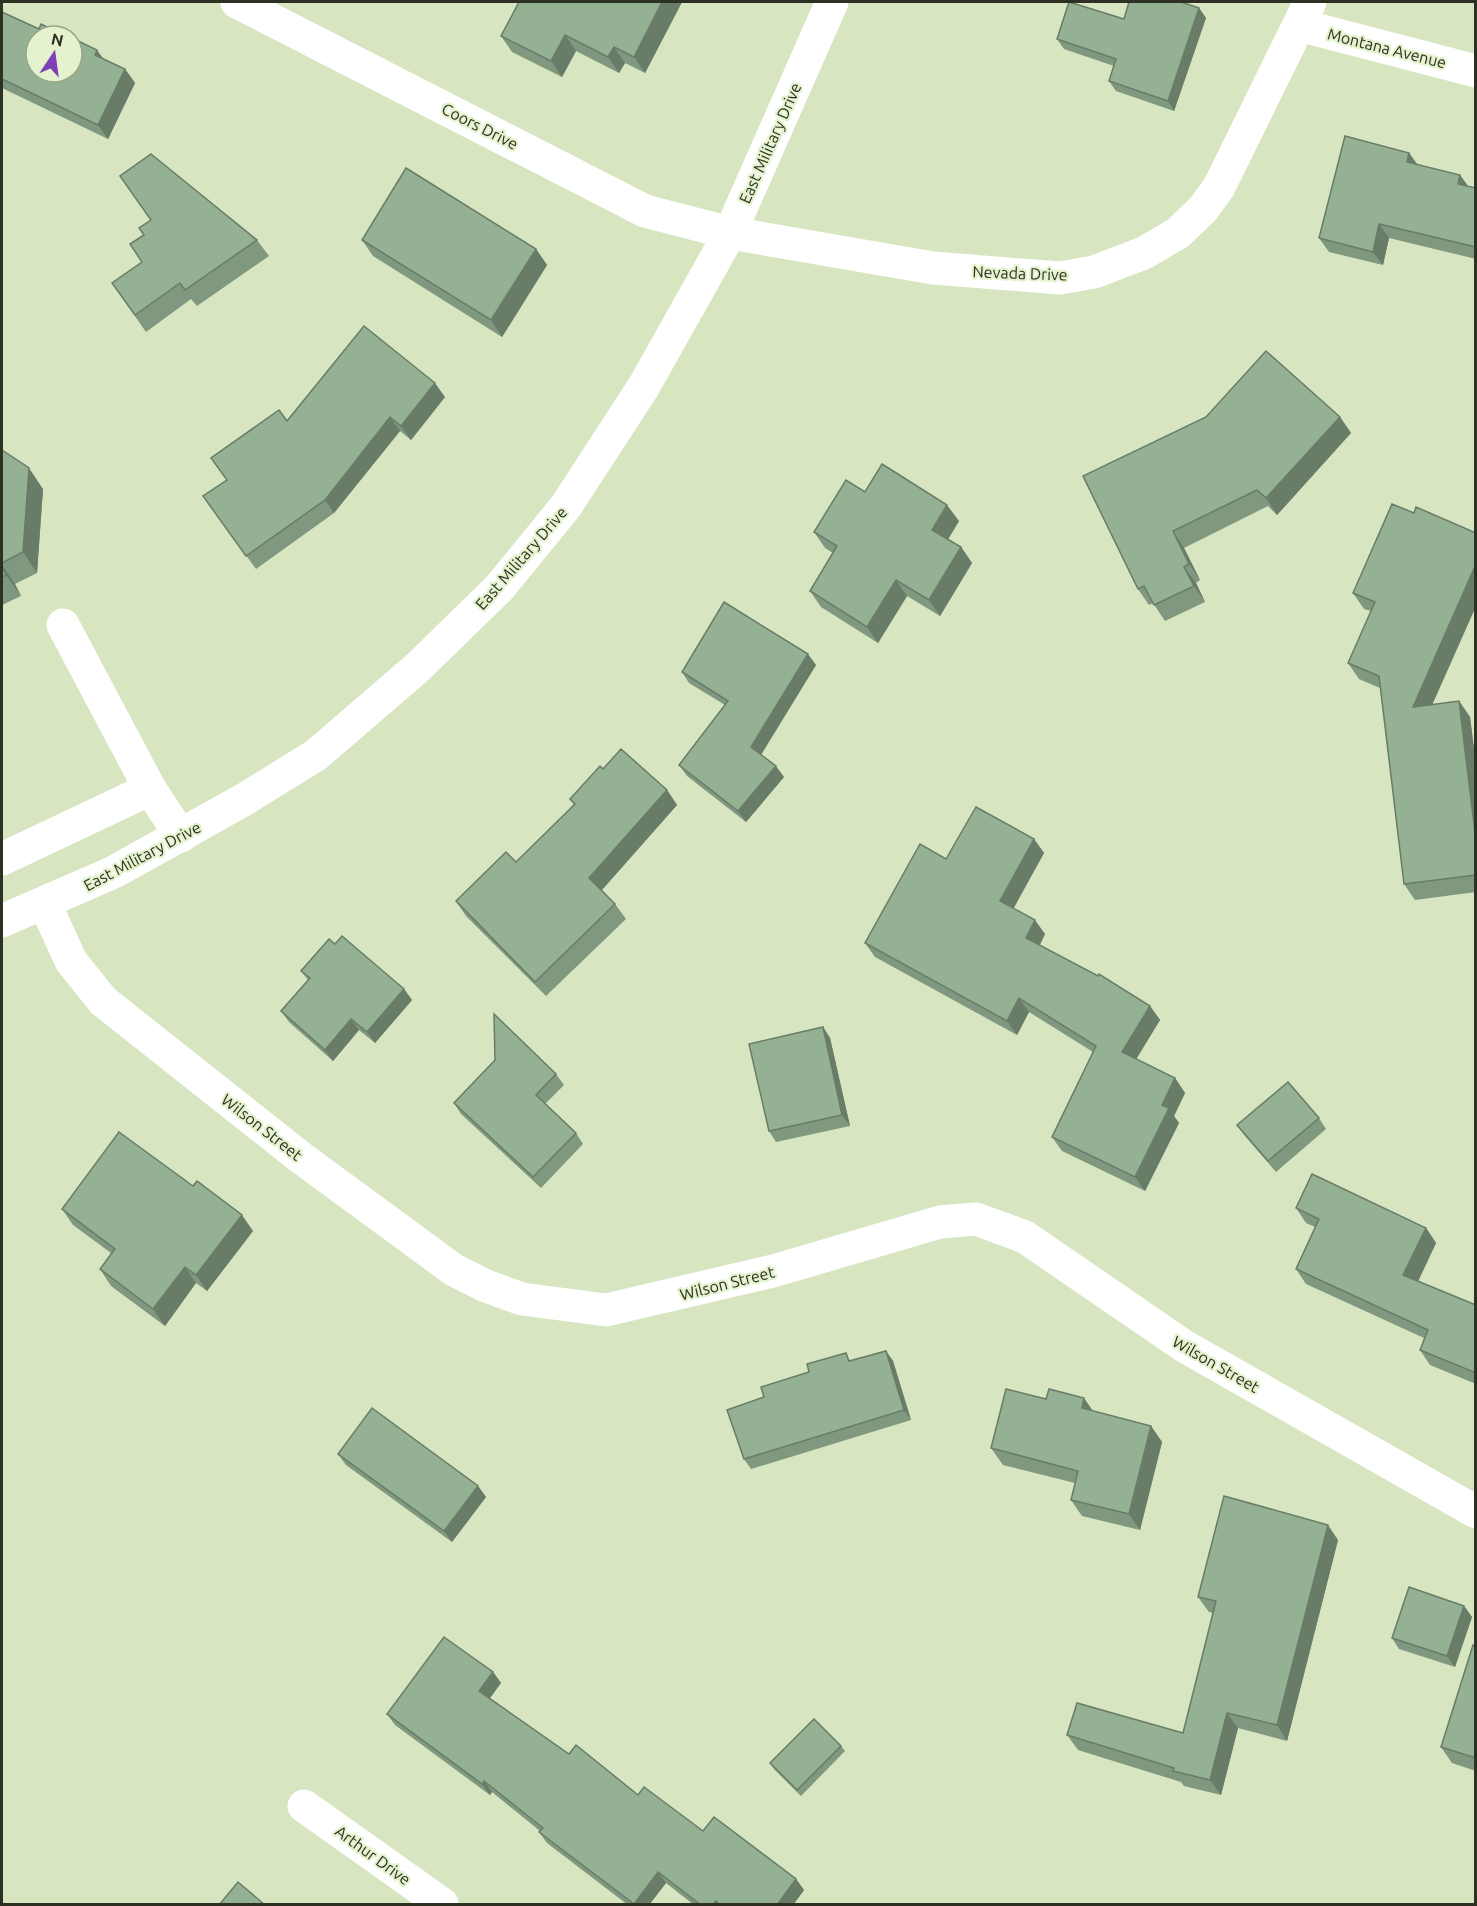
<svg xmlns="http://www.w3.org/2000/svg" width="1477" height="1906" viewBox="0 0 1477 1906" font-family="Ubuntu,sans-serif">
<rect width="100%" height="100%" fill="#d7e5c0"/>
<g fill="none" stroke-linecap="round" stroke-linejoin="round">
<g stroke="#fff" stroke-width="33">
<path d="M 237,2 L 645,211 L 730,233 L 933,268 L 1060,278 L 1094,272 L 1144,253 L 1178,233 L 1203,209 L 1219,187 L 1310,2"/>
<path d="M 1299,25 L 1476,71"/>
<path d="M 63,625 L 150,789"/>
<path d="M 2,859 L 150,789 L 181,836"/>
<path d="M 45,904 L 71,961 L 103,1001 L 300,1157 L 454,1270 L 486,1286 L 522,1299 L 606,1310 L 773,1271 L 940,1222 L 976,1219 L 1025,1237 L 1184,1346 L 1476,1512"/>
<path d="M 2,921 L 114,872 L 245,799 L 316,755 L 417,668 L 499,588 L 566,506 L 644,386 L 730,233 L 832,2"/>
<path d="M 304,1806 L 442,1904"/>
</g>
</g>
<g fill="#7f987f">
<path d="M 682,2 L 645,73 L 625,63 L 619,73 L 576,51 L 562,77 L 512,52 L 501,36 Z"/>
<path d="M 1199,8 L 1206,18 L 1174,111 L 1116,91 L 1109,81 L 1114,66 L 1064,49 L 1057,39 L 1124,19 Z"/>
<path d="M 2,12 L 125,69 L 135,83 L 108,139 L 2,88 Z"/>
<path d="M 1409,153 L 1418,165 L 1460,175 L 1468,186 L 1476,188 L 1476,259 L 1389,238 L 1383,265 L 1329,252 L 1319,238 Z"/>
<path d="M 257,240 L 269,256 L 197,306 L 191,299 L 146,332 L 112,283 Z"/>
<path d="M 362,240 L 536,249 L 547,265 L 502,337 L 373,256 Z"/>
<path d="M 445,397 L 411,440 L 400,431 L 334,513 L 256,569 L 203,496 L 226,480 L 287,421 Z"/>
<path d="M 1340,417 L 1351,433 L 1277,515 L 1268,506 L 1184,548 L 1200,580 L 1196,583 L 1205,602 L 1165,621 L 1153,603 L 1149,605 L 1138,589 L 1083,476 Z"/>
<path d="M 2,450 L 43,489 L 37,573 L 15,584 L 21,596 L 2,605 Z"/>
<path d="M 865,492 L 959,521 L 948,539 L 961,547 L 972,563 L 940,616 L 907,596 L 878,643 L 821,607 L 810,591 L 833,553 L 825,548 L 814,532 Z"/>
<path d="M 1414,513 L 1476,533 L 1476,606 L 1432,705 L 1459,701 L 1470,717 L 1476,765 L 1476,892 L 1415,900 L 1404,884 L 1380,688 L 1359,679 L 1348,663 L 1371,611 L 1364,609 L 1353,593 Z"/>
<path d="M 816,665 L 761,755 L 784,777 L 746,822 L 687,776 L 679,765 L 725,705 L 689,683 L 682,672 Z"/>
<path d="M 603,769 L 667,790 L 677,805 L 602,890 L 615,904 L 626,919 L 546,996 L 466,916 L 456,901 L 516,862 L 574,805 L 570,799 Z"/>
<path d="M 1034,839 L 1044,853 L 1013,908 L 1045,934 L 1040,945 L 1150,1006 L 1160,1020 L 1136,1059 L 1175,1078 L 1185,1093 L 1174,1116 L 1179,1123 L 1145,1191 L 1062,1151 L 1052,1137 L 1093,1052 L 1029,1012 L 1017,1035 L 875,957 L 865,943 L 946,859 Z"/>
<path d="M 335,944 L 404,989 L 412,1000 L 375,1043 L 359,1030 L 333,1061 L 289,1022 L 281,1011 L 308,980 L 301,971 Z"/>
<path d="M 823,1027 L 830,1038 L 850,1126 L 776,1142 L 769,1131 Z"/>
<path d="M 556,1074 L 564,1085 L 545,1104 L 576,1133 L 583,1144 L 541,1188 L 461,1114 L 454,1103 Z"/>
<path d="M 1319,1118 L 1326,1129 L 1276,1172 L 1245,1136 L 1237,1125 Z"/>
<path d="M 1296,1208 L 1426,1228 L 1436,1243 L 1418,1281 L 1476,1305 L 1476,1384 L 1430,1365 L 1420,1350 L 1424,1338 L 1306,1284 L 1296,1269 L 1315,1227 L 1306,1223 Z"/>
<path d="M 62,1209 L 253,1231 L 207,1291 L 196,1283 L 165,1326 L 111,1286 L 100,1269 L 111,1253 L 73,1225 Z"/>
<path d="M 886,1351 L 893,1361 L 911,1420 L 751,1469 L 744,1459 L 764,1397 L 852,1361 Z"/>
<path d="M 1093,1411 L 1151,1426 L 1162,1442 L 1140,1530 L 1082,1516 L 1071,1500 L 1075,1483 L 1003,1465 L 991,1448 Z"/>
<path d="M 338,1454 L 478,1486 L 486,1497 L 452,1542 L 346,1465 Z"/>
<path d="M 1338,1540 L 1287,1741 L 1238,1728 L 1221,1795 L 1184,1786 L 1181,1782 L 1078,1750 L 1067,1735 L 1183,1733 L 1213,1613 L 1209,1612 L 1198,1597 Z"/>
<path d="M 1464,1606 L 1472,1617 L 1455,1667 L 1399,1649 L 1392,1638 Z"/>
<path d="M 1476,1646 L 1476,1771 L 1452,1763 L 1441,1747 Z"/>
<path d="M 493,1672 L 501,1683 L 490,1698 L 569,1754 L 638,1795 L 703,1831 L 796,1879 L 804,1890 L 793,1905 L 694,1905 L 666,1883 L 649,1905 L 628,1905 L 547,1843 L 539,1832 L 540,1831 L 492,1792 L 490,1795 L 395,1725 L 387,1714 Z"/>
<path d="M 841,1746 L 845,1751 L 801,1796 L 774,1769 L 770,1763 Z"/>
</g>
<g fill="#687c68">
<path d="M 662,2 L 682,2 L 645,73 L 634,57 Z"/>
<path d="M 1199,8 L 1206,18 L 1174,111 L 1168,101 Z"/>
<path d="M 565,35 L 576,51 L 562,77 L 551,61 Z"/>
<path d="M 614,47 L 625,63 L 619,73 L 608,57 Z"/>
<path d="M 97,50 L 107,64 L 95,55 Z"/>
<path d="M 125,69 L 135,83 L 108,139 L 98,125 Z"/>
<path d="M 1409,153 L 1419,167 L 1407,162 Z"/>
<path d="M 1460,175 L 1470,189 L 1458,184 Z"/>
<path d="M 1379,224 L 1389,238 L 1383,265 L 1373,252 Z"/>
<path d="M 536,249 L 547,265 L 502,337 L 491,320 Z"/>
<path d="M 435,383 L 445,397 L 411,440 L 401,426 Z"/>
<path d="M 390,417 L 400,431 L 334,513 L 325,500 Z"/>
<path d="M 1340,417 L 1351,433 L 1277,515 L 1266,498 Z"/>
<path d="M 29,468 L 43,489 L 37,573 L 23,552 Z"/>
<path d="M 947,505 L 959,521 L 944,546 L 932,530 Z"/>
<path d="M 1173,531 L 1184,548 L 1200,580 L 1189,564 Z"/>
<path d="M 961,547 L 972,563 L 940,616 L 929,600 Z"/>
<path d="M 1476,564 L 1476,606 L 1424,723 L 1413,707 Z"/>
<path d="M 2,565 L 15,584 L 21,596 L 6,575 Z"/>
<path d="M 1184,567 L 1196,583 L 1205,602 L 1194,586 Z"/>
<path d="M 896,580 L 907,596 L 878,643 L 867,627 Z"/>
<path d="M 808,654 L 816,665 L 759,758 L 751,747 Z"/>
<path d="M 1459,701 L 1470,717 L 1476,765 L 1476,841 Z"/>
<path d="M 776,766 L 784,777 L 746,822 L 738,811 Z"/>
<path d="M 667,790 L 677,805 L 600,892 L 589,878 Z"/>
<path d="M 1034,839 L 1044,853 L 1010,915 L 1000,901 Z"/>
<path d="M 1035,920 L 1045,934 L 1036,952 L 1026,938 Z"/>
<path d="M 404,989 L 412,1000 L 375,1043 L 367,1032 Z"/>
<path d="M 1019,998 L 1029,1012 L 1017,1035 L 1007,1021 Z"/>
<path d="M 1150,1006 L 1160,1020 L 1132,1066 L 1122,1052 Z"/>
<path d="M 351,1019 L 359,1030 L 333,1061 L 325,1050 Z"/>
<path d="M 823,1027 L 830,1038 L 850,1126 L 842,1115 Z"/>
<path d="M 1175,1078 L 1185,1093 L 1174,1116 L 1179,1123 L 1145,1191 L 1135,1177 L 1162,1105 Z"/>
<path d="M 242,1215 L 253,1231 L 207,1291 L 196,1275 Z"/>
<path d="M 1426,1228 L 1436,1243 L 1414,1290 L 1403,1275 Z"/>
<path d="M 185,1267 L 196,1283 L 165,1326 L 153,1309 Z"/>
<path d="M 886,1351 L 893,1361 L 911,1420 L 904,1410 Z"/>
<path d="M 1084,1398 L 1095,1414 L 1082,1408 Z"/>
<path d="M 1151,1426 L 1162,1442 L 1140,1530 L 1129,1514 Z"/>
<path d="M 478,1486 L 486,1497 L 452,1542 L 444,1531 Z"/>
<path d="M 1328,1525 L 1338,1540 L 1287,1741 L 1277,1725 Z"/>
<path d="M 1464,1606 L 1472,1617 L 1455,1667 L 1447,1656 Z"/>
<path d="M 493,1672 L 501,1683 L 487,1702 L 479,1691 Z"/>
<path d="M 1227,1713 L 1238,1728 L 1221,1795 L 1210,1780 Z"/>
<path d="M 484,1781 L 492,1792 L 490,1795 L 482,1784 Z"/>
<path d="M 658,1872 L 666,1883 L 649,1905 L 634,1905 L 634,1904 Z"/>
<path d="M 796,1879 L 804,1890 L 793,1905 L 777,1905 Z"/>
</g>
<g fill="#94b194" stroke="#687c68" stroke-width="1.5">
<path d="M 519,2 L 662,2 L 634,57 L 614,47 L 608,57 L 565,35 L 551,61 L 501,36 Z"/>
<path d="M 1069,2 L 1124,19 L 1129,2 L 1181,2 L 1199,8 L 1168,101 L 1109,81 L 1116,59 L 1057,39 Z"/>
<path d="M 2,12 L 39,29 L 41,24 L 67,36 L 36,36 L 36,72 L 72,72 L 72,38 L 97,50 L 95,55 L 125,69 L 98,125 L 2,79 Z"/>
<path d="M 1345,136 L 1409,153 L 1407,162 L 1460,175 L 1458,184 L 1476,188 L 1476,247 L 1379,224 L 1373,252 L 1319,238 Z"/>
<path d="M 151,154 L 257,240 L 185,290 L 180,283 L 135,315 L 112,283 L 142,262 L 130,244 L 144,235 L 139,228 L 151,220 L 120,176 Z"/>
<path d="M 406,168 L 536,249 L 491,320 L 362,240 Z"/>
<path d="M 364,326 L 435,383 L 401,426 L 390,417 L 325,500 L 246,556 L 203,496 L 227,480 L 211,458 L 279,410 L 287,421 Z"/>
<path d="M 1266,351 L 1340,417 L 1266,498 L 1257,490 L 1173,531 L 1189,564 L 1184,567 L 1194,586 L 1154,605 L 1144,586 L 1138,589 L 1083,476 L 1206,417 Z"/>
<path d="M 2,450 L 29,468 L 23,552 L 2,563 Z"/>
<path d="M 882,464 L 947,505 L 932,530 L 961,547 L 929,600 L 896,580 L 867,627 L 810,591 L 837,546 L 814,532 L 846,480 L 865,492 Z"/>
<path d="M 1392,504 L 1414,513 L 1416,507 L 1476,533 L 1476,564 L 1413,707 L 1459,701 L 1476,841 L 1476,875 L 1404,884 L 1379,676 L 1348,663 L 1375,602 L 1353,593 Z"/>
<path d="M 2,566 L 6,575 L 2,577 Z"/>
<path d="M 724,602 L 808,654 L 751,747 L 776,766 L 738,811 L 679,765 L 728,701 L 682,672 Z"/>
<path d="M 621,749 L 667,790 L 589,878 L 615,904 L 535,982 L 456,901 L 506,852 L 516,862 L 575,804 L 570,799 L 600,766 L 603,769 Z"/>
<path d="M 976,807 L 1034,839 L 1000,901 L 1035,920 L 1026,938 L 1098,976 L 1099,974 L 1150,1006 L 1122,1052 L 1175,1078 L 1162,1105 L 1169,1108 L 1135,1177 L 1052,1137 L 1096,1046 L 1019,998 L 1007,1021 L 865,943 L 920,844 L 946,859 Z"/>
<path d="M 342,936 L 404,989 L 367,1032 L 351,1019 L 325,1050 L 281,1011 L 310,978 L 301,971 L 329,939 L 335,944 Z"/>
<path d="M 494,1014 L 556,1074 L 536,1095 L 576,1133 L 533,1177 L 454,1103 L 495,1060 Z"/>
<path d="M 823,1027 L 842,1115 L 769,1131 L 749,1044 Z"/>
<path d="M 1288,1082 L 1319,1118 L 1268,1161 L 1237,1125 Z"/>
<path d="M 119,1132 L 193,1186 L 197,1181 L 242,1215 L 196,1275 L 185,1267 L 153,1309 L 100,1269 L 115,1249 L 62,1209 Z"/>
<path d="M 1312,1174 L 1426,1228 L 1403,1275 L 1476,1305 L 1476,1373 L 1420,1350 L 1428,1330 L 1296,1269 L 1319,1219 L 1296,1208 Z"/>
<path d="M 886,1351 L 904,1410 L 744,1459 L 727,1410 L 764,1397 L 761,1387 L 809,1372 L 807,1364 L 846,1353 L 849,1361 Z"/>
<path d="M 1006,1389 L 1046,1399 L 1049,1389 L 1084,1398 L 1082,1408 L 1151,1426 L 1129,1514 L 1071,1500 L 1078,1471 L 991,1448 Z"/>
<path d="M 372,1408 L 478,1486 L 444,1531 L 338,1454 Z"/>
<path d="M 1224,1496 L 1328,1525 L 1277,1725 L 1227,1713 L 1210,1780 L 1173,1771 L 1174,1768 L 1067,1735 L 1077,1703 L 1183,1733 L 1216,1601 L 1198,1597 Z"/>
<path d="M 1409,1587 L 1464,1606 L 1447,1656 L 1392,1638 Z"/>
<path d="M 444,1637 L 493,1672 L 479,1691 L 569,1754 L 576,1745 L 638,1795 L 644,1787 L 703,1831 L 714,1817 L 796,1879 L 777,1905 L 720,1905 L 716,1901 L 713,1905 L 701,1905 L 658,1872 L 634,1904 L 539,1832 L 543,1828 L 484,1781 L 482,1784 L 387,1714 Z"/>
<path d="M 1473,1645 L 1476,1646 L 1476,1758 L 1441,1747 Z"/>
<path d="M 814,1719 L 841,1746 L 797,1790 L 770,1763 Z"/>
<path d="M 238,1882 L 265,1905 L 219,1905 Z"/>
</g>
<g text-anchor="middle" stroke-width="4.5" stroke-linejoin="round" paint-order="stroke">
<g font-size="16" fill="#2c3123" stroke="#e4f3cd">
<text transform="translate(1387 48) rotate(14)" y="6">Montana Avenue</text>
<text transform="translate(480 126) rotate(27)" y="6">Coors Drive</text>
<text transform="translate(770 143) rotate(-66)" y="6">East Military Drive</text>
<text transform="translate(1020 273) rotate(2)" y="6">Nevada Drive</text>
<text transform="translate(521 558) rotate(-49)" y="6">East Military Drive</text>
<text transform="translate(142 856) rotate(-28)" y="6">East Military Drive</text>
<text transform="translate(262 1127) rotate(38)" y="6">Wilson Street</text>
<text transform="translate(727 1283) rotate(-14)" y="6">Wilson Street</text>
<text transform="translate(1216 1364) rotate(30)" y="6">Wilson Street</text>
<text transform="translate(373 1855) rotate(36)" y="6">Arthur Drive</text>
</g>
</g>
<rect width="1477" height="1906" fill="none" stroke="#2c3123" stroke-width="6"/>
<g transform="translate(54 54) rotate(13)"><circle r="28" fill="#e4f3cd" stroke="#9aa589" stroke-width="1.5"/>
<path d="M0-4.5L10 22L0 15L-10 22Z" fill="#7d40b6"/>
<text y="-9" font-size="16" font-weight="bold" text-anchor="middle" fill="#2c3123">N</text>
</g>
</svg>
